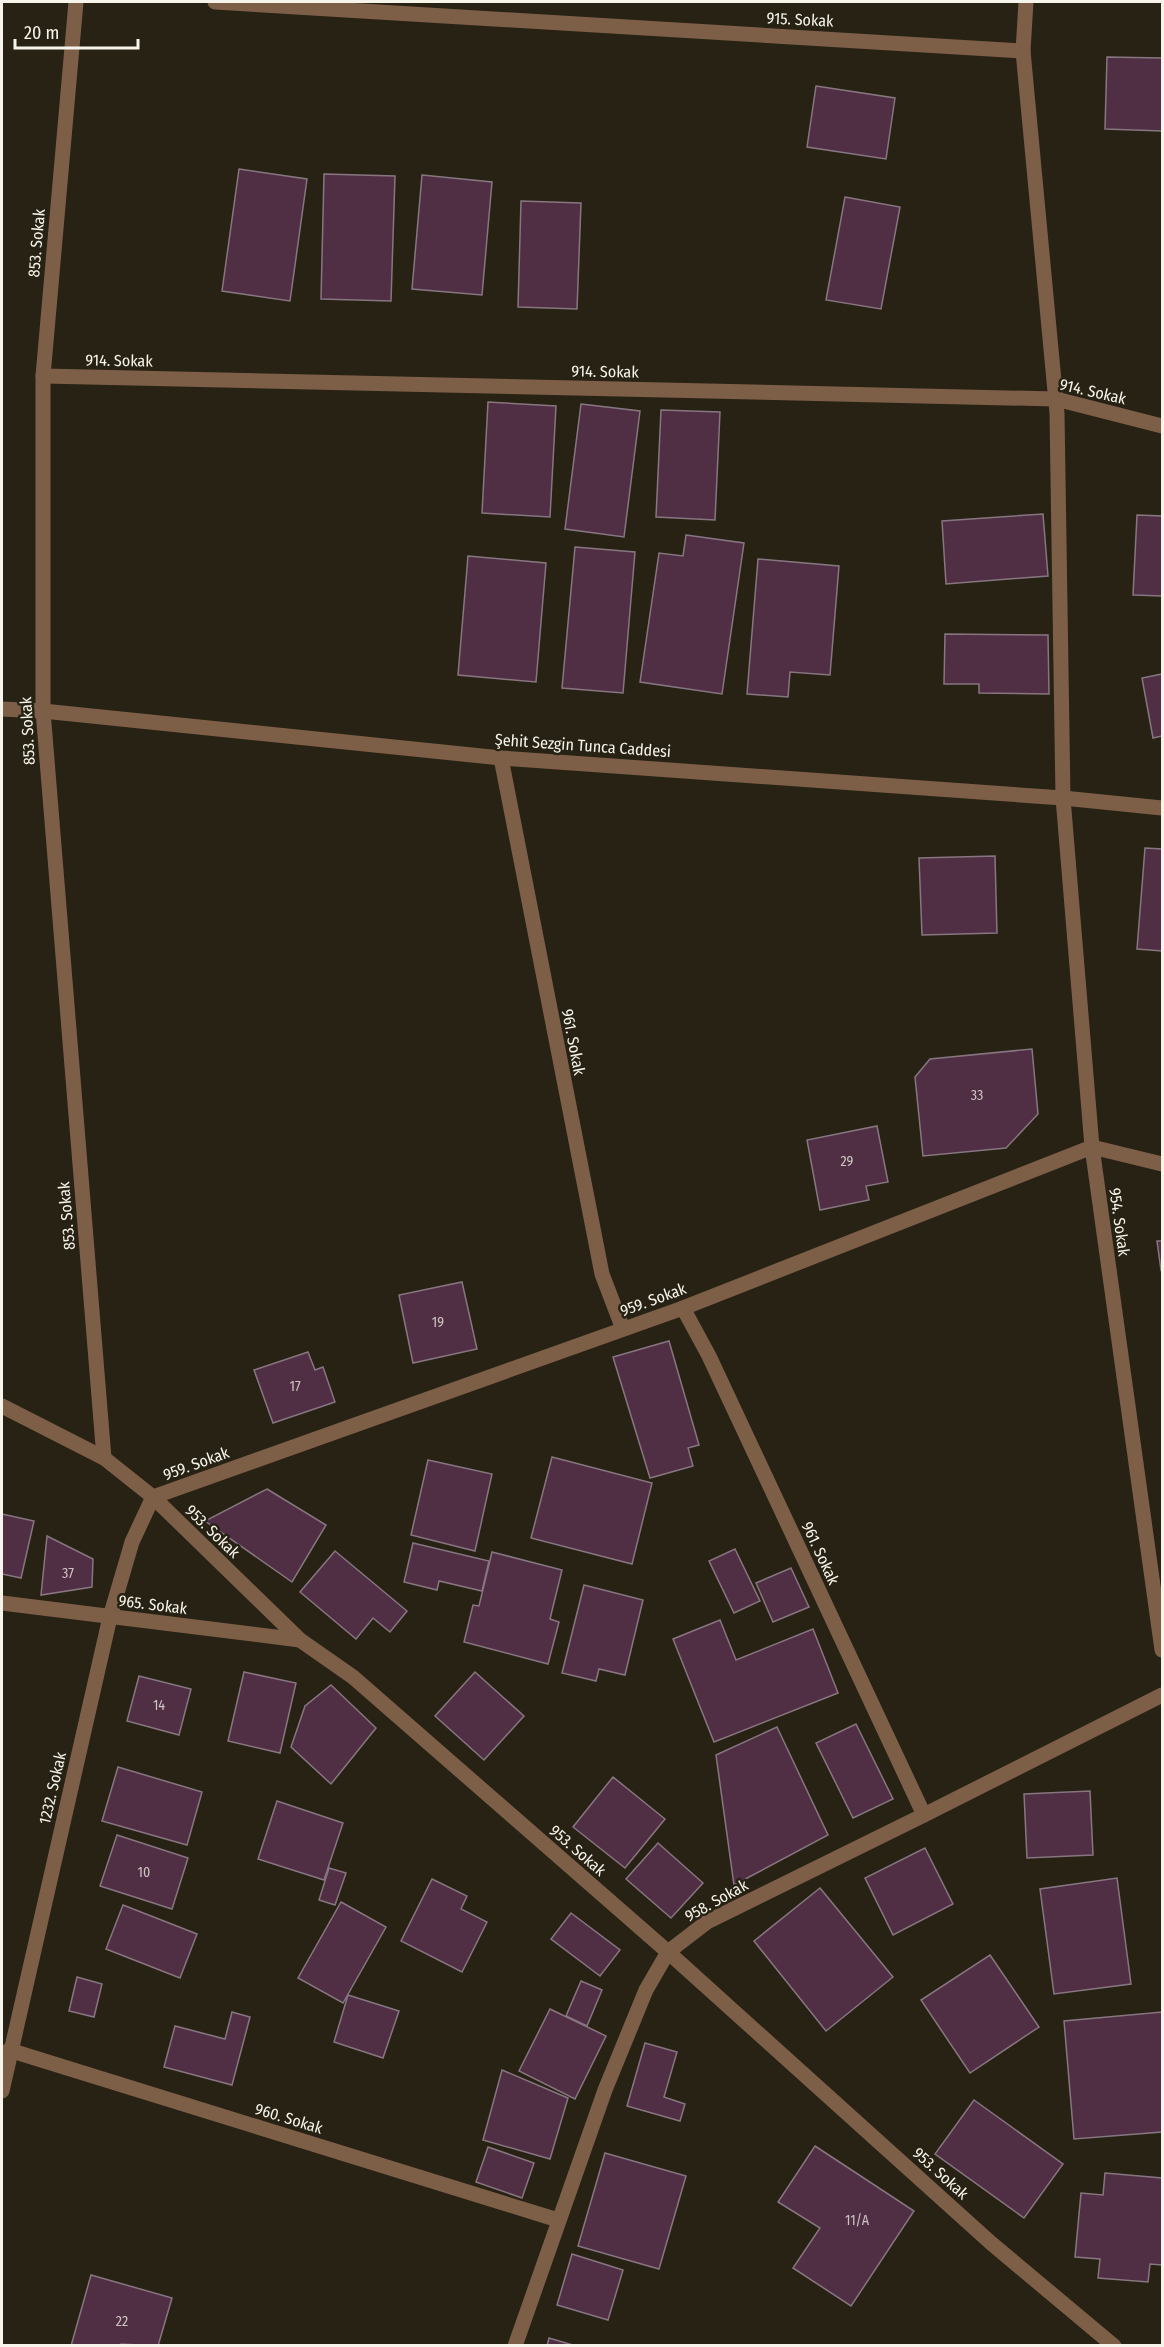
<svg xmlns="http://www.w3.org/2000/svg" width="1164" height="2347" viewBox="0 0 1164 2347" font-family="'Fira Sans Condensed',sans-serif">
<rect width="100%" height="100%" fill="#272214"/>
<g fill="#502f44" stroke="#877680" stroke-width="1.5">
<path d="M 1107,57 L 1162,58 L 1162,131 L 1105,129 Z"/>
<path d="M 816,86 L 895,98 L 886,159 L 807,147 Z"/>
<path d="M 239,169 L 307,179 L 290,301 L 222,291 Z"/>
<path d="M 324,174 L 395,176 L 391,301 L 321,299 Z"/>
<path d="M 422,175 L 492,182 L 482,295 L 412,289 Z"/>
<path d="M 845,197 L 900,207 L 881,309 L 826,300 Z"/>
<path d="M 521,201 L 581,203 L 577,309 L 518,307 Z"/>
<path d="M 488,402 L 556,406 L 550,517 L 482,513 Z"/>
<path d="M 581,404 L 640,411 L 624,537 L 565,529 Z"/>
<path d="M 661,410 L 720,412 L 715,520 L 656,517 Z"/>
<path d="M 1043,514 L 1048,576 L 946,584 L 942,521 Z"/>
<path d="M 1137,515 L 1162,516 L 1162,596 L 1133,595 Z"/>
<path d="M 686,535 L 744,543 L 722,694 L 640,682 L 659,553 L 683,556 Z"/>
<path d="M 575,547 L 635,552 L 623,693 L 562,688 Z"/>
<path d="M 468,556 L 546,563 L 536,682 L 458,675 Z"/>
<path d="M 758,559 L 839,566 L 830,675 L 790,672 L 788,697 L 747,694 Z"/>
<path d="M 945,634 L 1048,635 L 1049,694 L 979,693 L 979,684 L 944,684 Z"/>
<path d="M 1162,674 L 1162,736 L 1153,738 L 1142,678 Z"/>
<path d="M 1145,848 L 1162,849 L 1162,951 L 1137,949 Z"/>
<path d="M 995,856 L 997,933 L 922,935 L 919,858 Z"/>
<path d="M 1032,1049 L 1038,1114 L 1006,1148 L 923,1156 L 915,1077 L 930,1059 Z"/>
<path d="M 877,1126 L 888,1182 L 866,1186 L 869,1200 L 820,1210 L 807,1140 Z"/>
<path d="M 1157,1241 L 1162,1241 L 1162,1269 L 1161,1270 Z"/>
<path d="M 462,1282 L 477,1349 L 413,1363 L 399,1295 Z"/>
<path d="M 669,1341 L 699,1445 L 688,1448 L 693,1466 L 650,1478 L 613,1357 Z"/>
<path d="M 308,1352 L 315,1370 L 323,1367 L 335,1402 L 273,1423 L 254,1370 Z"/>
<path d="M 552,1457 L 652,1483 L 632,1564 L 531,1538 Z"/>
<path d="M 428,1460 L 492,1474 L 475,1551 L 411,1535 Z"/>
<path d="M 267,1489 L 326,1525 L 292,1582 L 205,1521 Z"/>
<path d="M 2,1514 L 34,1521 L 21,1578 L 2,1574 Z"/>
<path d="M 47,1536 L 93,1559 L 92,1587 L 41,1595 Z"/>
<path d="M 413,1543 L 489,1561 L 482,1591 L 439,1581 L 437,1590 L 404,1582 Z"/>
<path d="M 735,1549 L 760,1601 L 734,1613 L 709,1561 Z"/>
<path d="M 335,1551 L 407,1611 L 390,1632 L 373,1618 L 356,1639 L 300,1592 Z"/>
<path d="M 492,1552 L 562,1570 L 550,1619 L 559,1622 L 548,1664 L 464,1642 L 473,1605 L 479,1606 Z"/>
<path d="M 791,1568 L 809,1607 L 773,1622 L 756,1583 Z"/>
<path d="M 584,1585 L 643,1600 L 625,1675 L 599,1669 L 596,1681 L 562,1673 Z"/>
<path d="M 720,1620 L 736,1660 L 813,1629 L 838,1693 L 714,1742 L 673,1639 Z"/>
<path d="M 244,1672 L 296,1683 L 280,1753 L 228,1741 Z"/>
<path d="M 475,1672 L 524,1716 L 484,1760 L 435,1716 Z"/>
<path d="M 139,1676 L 191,1689 L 179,1735 L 127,1721 Z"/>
<path d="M 331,1685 L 376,1728 L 331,1784 L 291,1747 L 305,1706 Z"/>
<path d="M 856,1724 L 893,1799 L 853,1818 L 816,1743 Z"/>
<path d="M 777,1727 L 828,1835 L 734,1885 L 716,1755 Z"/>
<path d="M 118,1767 L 202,1792 L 187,1845 L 102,1821 Z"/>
<path d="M 613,1777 L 665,1819 L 625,1868 L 573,1827 Z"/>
<path d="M 1090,1791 L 1093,1855 L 1027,1858 L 1024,1794 Z"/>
<path d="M 277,1801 L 343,1823 L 324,1880 L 258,1859 Z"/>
<path d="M 117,1835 L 188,1858 L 172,1909 L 100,1886 Z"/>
<path d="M 658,1843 L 703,1883 L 671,1918 L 626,1879 Z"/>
<path d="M 925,1848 L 953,1904 L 893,1935 L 865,1878 Z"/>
<path d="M 329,1868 L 346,1873 L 335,1905 L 319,1900 Z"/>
<path d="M 1117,1878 L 1131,1984 L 1054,1994 L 1040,1889 Z"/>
<path d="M 432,1879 L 467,1896 L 461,1909 L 487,1922 L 462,1972 L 401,1941 Z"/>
<path d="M 820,1888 L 893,1977 L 826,2031 L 754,1941 Z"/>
<path d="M 341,1902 L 386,1927 L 343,2003 L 298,1978 Z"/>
<path d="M 123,1905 L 197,1934 L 180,1978 L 106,1949 Z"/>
<path d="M 571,1913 L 620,1950 L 600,1976 L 551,1939 Z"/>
<path d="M 990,1955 L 1039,2027 L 970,2073 L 921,2000 Z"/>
<path d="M 77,1977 L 102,1984 L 94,2017 L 69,2011 Z"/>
<path d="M 581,1981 L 602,1990 L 587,2026 L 566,2016 Z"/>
<path d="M 348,1995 L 399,2011 L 383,2058 L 334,2042 Z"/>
<path d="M 550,2009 L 606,2036 L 575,2099 L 519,2071 Z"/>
<path d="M 232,2012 L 250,2017 L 232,2085 L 164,2067 L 175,2026 L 225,2039 Z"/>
<path d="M 1162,2012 L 1162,2132 L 1074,2139 L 1064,2021 Z"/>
<path d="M 645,2043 L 677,2052 L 664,2097 L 685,2104 L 680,2121 L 627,2106 Z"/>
<path d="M 502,2070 L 568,2098 L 550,2159 L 483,2140 Z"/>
<path d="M 974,2100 L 1063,2164 L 1024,2218 L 935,2154 Z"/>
<path d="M 815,2146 L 914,2211 L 851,2306 L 793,2268 L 820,2228 L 778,2202 Z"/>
<path d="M 488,2147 L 534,2163 L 522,2198 L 476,2182 Z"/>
<path d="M 605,2153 L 686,2176 L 659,2269 L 578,2246 Z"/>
<path d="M 1105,2173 L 1162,2178 L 1162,2265 L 1150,2264 L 1148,2282 L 1098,2278 L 1100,2259 L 1075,2257 L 1081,2193 L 1103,2195 Z"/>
<path d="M 572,2254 L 623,2270 L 608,2320 L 557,2305 Z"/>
<path d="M 91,2275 L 172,2298 L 158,2346 L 121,2344 L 120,2346 L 71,2346 Z"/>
<path d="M 549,2338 L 576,2346 L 547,2346 Z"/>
</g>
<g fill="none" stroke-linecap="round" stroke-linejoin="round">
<g stroke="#7d5e47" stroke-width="15">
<path d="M 76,2 L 43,376 L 43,711 L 104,1458"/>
<path d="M 215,2 L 1023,51"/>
<path d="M 1026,2 L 1023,51 L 1057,413 L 1063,798 L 1092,1147 L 1162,1650"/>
<path d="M 43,376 L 1056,399 L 1162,426"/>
<path d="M 2,709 L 43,711 L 501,758 L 1063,798 L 1162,808"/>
<path d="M 501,758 L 602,1274 L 623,1329"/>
<path d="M 683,1308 L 709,1356 L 924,1815"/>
<path d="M 2,1406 L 104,1458 L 153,1497 L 300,1640 L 353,1677 L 668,1952 L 991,2243 L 1114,2346"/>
<path d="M 2,1603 L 300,1640"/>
<path d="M 9,2050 L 558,2220"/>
<path d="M 2,2091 L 110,1617 L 132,1542 L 153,1497 L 683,1308 L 1092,1147 L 1162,1164"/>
<path d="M 515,2346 L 605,2090 L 646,1990 L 668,1952 L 707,1922 L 924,1815 L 1162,1695"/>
</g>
</g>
<g text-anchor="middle" stroke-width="5" stroke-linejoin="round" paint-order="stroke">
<g font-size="14" fill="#cdc4c1">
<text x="977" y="1100">33</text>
<text x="847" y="1166">29</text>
<text x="438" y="1327">19</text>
<text x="295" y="1391">17</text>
<text x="68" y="1578">37</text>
<text x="159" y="1710">14</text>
<text x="144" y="1877">10</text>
<text x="857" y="2225">11/A</text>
<text x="122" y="2326">22</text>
</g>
<g font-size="16" fill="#f7f5eb" stroke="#272214">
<text transform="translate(800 19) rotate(3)" y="6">915. Sokak</text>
<text transform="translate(36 243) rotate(-85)" y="6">853. Sokak</text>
<text transform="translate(119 360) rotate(1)" y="6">914. Sokak</text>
<text transform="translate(605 371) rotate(1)" y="6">914. Sokak</text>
<text transform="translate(1093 391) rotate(13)" y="6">914. Sokak</text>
<text transform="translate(27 731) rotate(-93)" y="6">853. Sokak</text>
<text transform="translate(583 745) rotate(4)" y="6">Şehit Sezgin Tunca Caddesi</text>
<text transform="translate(574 1042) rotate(79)" y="6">961. Sokak</text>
<text transform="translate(66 1216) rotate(-95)" y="6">853. Sokak</text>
<text transform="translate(1120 1222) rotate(82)" y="6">954. Sokak</text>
<text transform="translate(653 1299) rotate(-20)" y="6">959. Sokak</text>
<text transform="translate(196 1463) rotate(-20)" y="6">959. Sokak</text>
<text transform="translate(213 1531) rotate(44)" y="6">953. Sokak</text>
<text transform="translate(821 1553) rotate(65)" y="6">961. Sokak</text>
<text transform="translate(153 1604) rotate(7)" y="6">965. Sokak</text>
<text transform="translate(52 1788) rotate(-77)" y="6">1232. Sokak</text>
<text transform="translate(578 1850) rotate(41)" y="6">953. Sokak</text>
<text transform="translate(716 1900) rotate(-29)" y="6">958. Sokak</text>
<text transform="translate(289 2118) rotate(17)" y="6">960. Sokak</text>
<text transform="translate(941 2173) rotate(42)" y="6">953. Sokak</text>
</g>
</g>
<rect width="1164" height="2347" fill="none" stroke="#f7f5eb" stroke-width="6"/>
<path d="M15 39v9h123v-9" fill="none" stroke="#f7f5eb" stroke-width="3"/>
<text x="24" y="39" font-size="18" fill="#f7f5eb" stroke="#272214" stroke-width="4.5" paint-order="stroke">20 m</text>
</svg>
